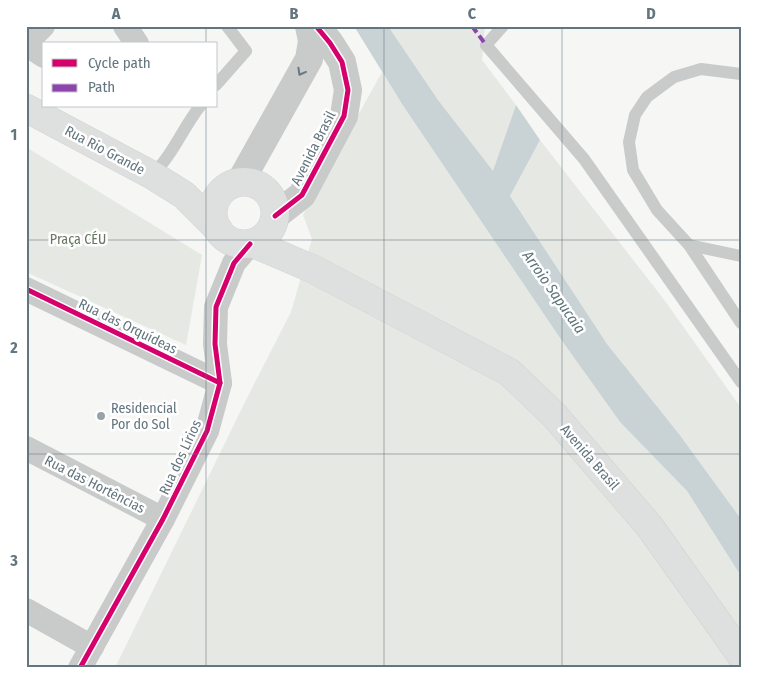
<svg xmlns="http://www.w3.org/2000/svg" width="767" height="694" viewBox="0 0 767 694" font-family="'Fira Sans Condensed',sans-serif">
<rect width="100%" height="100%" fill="#f6f6f5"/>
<g fill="#e5e8e3">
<path d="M 388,26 L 485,26 L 482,60 L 516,105 L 493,172 L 438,100 Z"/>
<path d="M 382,72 L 402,104 L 560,338 L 620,422 L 687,491 L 741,576 L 741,668 L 115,668 L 246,400 L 291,312 L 312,239 L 303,215 Z"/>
<path d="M 540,140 L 665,301 L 741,408 L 741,519 L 679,434 L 607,344 L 510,196 Z"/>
<path d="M 26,147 L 202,255 L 186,345 L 26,272 Z"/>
</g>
<path fill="#c9d2d5" d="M 354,26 L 388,26 L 438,100 L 493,171 L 516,105 L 540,140 L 510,196 L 607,344 L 679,434 L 741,519 L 741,576 L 687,491 L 620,422 L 560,338 L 402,104 Z"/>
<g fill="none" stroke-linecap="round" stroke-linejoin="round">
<defs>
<g id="secondary">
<path d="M 26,108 L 152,175 L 184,195 L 218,229"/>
<circle cx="244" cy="213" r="31"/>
<path d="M 252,243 L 313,269 L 509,372 L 554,415 L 650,527 L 741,655"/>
</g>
</defs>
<use href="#secondary" stroke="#d2d3d3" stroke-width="29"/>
<g stroke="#c9caca" stroke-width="12">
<path d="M 503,26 L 486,45 L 584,159 L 741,382"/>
<path d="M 741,74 L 701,69 L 674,77 L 647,97 L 635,115 L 629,142 L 633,170 L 657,210 L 689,245 L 741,323"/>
<path d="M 216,85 L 246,51 L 227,26"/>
<path d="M 152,175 C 172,156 183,128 200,106"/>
<path d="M 689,245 L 741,256"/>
</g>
<g stroke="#c9caca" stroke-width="24">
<path d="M 125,26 L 137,44"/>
<path d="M 26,43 L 43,26"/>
<path d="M 26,44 L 44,56"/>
<path d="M 26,289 L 220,383"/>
<path d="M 26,448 L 163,519"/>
<path d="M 26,610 L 92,647"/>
<path d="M 80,668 L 163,519 L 207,431 L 220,383 L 215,344 L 216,307 L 234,263 L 250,244"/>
</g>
<g stroke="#c9caca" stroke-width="28">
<path d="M 240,182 L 309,59 L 312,41 L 309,26"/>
<path d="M 275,216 L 302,195 L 344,116 L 348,90 L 342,62 L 330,43 L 316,26"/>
</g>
<use href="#secondary" stroke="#dedfdf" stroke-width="28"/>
<path stroke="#8e44ad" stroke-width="4" stroke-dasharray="8 4" stroke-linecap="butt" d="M 472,26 L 486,45"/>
<defs>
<g id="cycleway">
<path d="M 275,216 L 302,195 L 344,116 L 348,90 L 342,62 L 330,43 L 316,26"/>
<path d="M 26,289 L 220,383"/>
<path d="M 80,668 L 163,519 L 207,431 L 220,383 L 215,344 L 216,307 L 234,263 L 250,244"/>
</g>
</defs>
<use href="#cycleway" stroke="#fff" stroke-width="8"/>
<use href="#cycleway" stroke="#d6006c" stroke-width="5"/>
</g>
<defs><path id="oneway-chevron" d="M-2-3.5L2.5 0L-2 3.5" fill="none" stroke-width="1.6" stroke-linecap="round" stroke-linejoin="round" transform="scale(1.25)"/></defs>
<use stroke="#687982" href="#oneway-chevron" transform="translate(301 72) rotate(119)"/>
<path fill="none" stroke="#63757e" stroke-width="1" stroke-opacity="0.55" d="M 206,26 L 206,44M 384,26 L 384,668M 562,26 L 562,668M 206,106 L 206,668M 26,240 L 741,240M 26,454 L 741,454"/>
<circle fill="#96a2a8" stroke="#fff" stroke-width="2" cx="101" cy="416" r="5"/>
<g text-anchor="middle" stroke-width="5" stroke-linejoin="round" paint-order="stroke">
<g font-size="14" fill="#63757e" stroke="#fff">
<text transform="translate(313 148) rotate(-63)" y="5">Avenida Brasil</text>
<text transform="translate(105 150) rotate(28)" y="5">Rua Rio Grande</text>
<text transform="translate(128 326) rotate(26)" y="5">Rua das Orquídeas</text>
<text transform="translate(180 457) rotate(-65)" y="5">Rua dos Lírios</text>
<text transform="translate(590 457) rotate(49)" y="5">Avenida Brasil</text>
<text transform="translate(95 484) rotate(27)" y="5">Rua das Hortências</text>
</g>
<g font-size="14" fill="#677762" stroke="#fff">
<text x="78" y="244">Praça CÉU</text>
</g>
<g font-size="14" fill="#63757e" stroke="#fff" text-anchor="start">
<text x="111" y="413">Residencial<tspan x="111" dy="16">Por do Sol</tspan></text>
</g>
<g font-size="15" font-style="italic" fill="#5e7479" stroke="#fff">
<text transform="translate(554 292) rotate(55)" y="5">Arroio Sapucaia</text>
</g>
</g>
<rect width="767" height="694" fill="none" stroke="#ffffff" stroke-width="55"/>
<rect x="42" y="42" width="175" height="65" fill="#ffffff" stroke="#c1c8cb"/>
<rect x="52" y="59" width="25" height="8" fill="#d6006c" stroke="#c1c8cb"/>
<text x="88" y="68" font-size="15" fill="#63757e">Cycle path</text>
<rect x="52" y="84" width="25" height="8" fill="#8e44ad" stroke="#c1c8cb"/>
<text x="88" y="92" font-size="15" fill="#63757e">Path</text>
<rect x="28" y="28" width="712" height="638" fill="none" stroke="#63757e" stroke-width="2"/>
<g font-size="16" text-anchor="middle" font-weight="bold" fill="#63757e">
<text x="116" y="19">A</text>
<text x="294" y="19">B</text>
<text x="472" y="19">C</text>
<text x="651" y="19">D</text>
<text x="14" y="140">1</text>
<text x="14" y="353">2</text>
<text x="14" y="566">3</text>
</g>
</svg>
